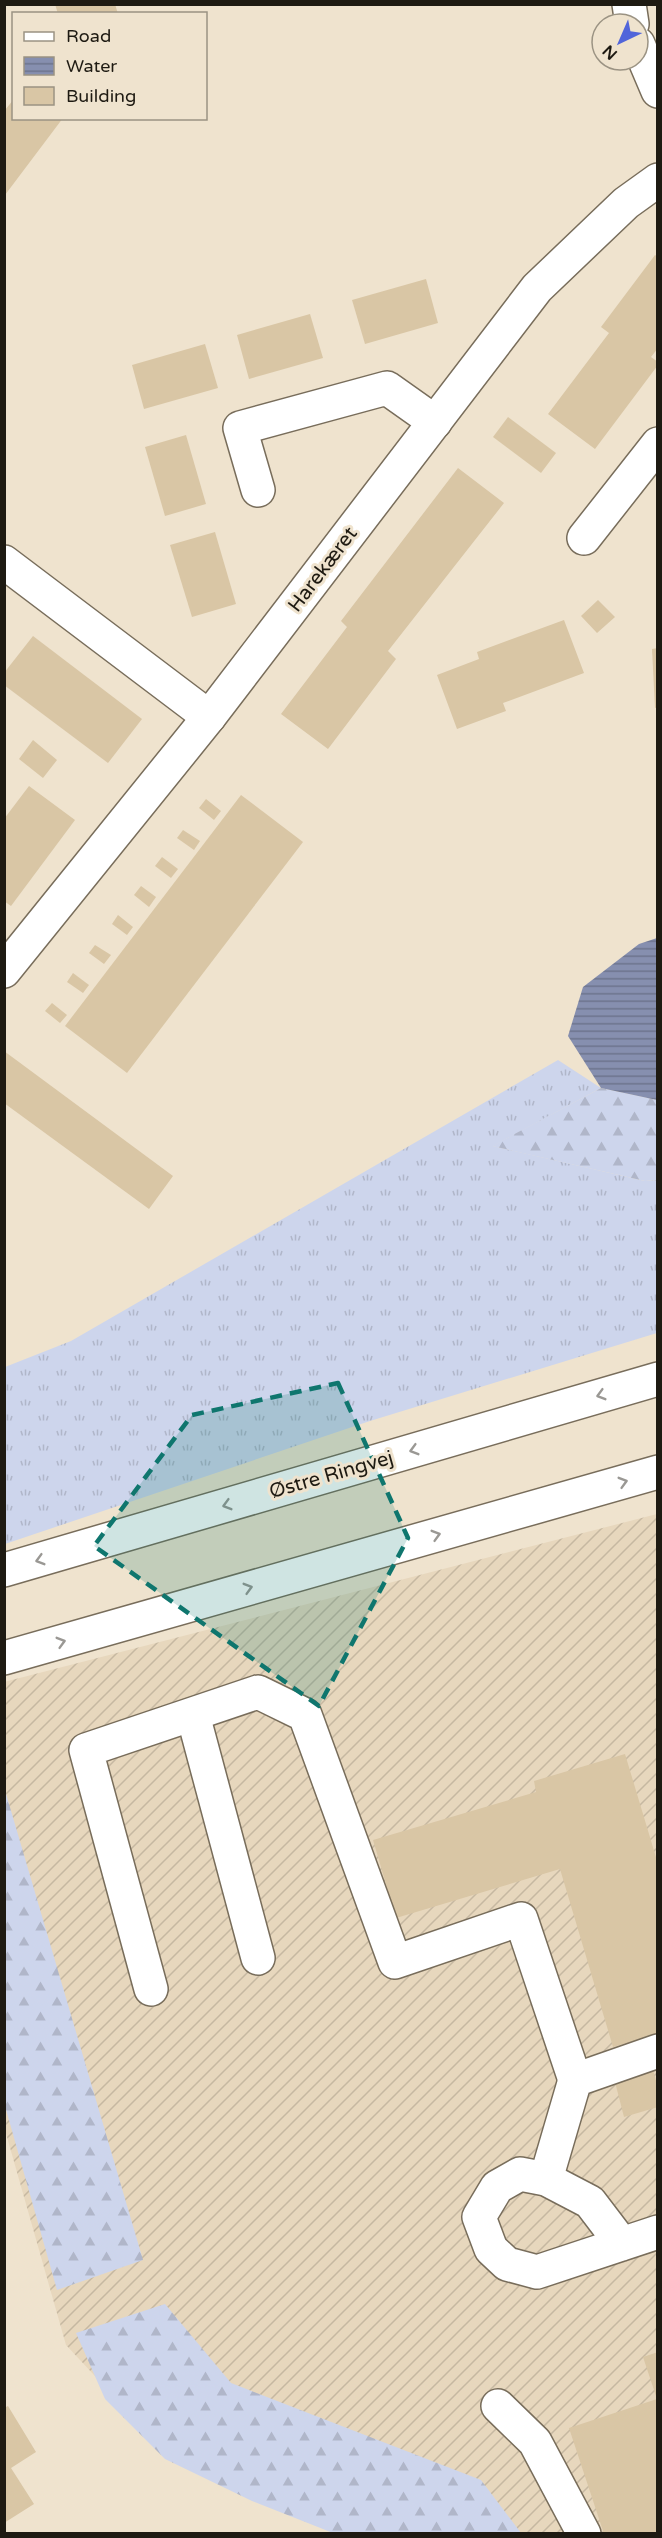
<svg xmlns="http://www.w3.org/2000/svg" width="662" height="2538" viewBox="0 0 662 2538" font-family="'Varela Round',sans-serif">
<defs>
<pattern id="industrial-furrows" width="10" height="10" patternUnits="userSpaceOnUse" patternTransform="scale(1.5)"><rect width="10" height="10" fill="#e7d7bd"/><path d="M-1 1l2-2M0 10L10 0M9 11l2-2" fill="none" stroke="#c6b8a1"/></pattern>
<pattern id="grass-tufts" width="24" height="20" patternUnits="userSpaceOnUse" patternTransform="scale(1.5)"><rect width="24" height="20" fill="#cdd5ec"/><path d="M3 7l-1-3M5 7V3M7 7l1-3M15 17l-1-3M17 17v-4M19 17l1-3" fill="none" stroke="#b0b6c9"/></pattern>
<pattern id="forest-firs" width="22" height="20" patternUnits="userSpaceOnUse" patternTransform="scale(1.5)"><rect width="22" height="20" fill="#cdd5ec"/><path d="M5 1l3.5 6h-7zM16 11l3.5 6h-7z" fill="#b0b6c9"/></pattern>
<pattern id="water-rules" width="6" height="5" patternUnits="userSpaceOnUse" patternTransform="scale(1.5)"><rect width="6" height="5" fill="#868faf"/><path d="M0 2.5h6" fill="none" stroke="#6d748d"/></pattern>
</defs>
<rect width="100%" height="100%" fill="#efe3ce"/>
<path fill="url(#industrial-furrows)" d="M 657,1514 L 657,2533 L 346,2533 L 163,2449 L 66,2345 L 5,2130 L 4,1682 Z"/>
<path fill="url(#grass-tufts)" d="M 558,1060 L 601,1088 L 493,1146 L 645,1181 L 657,1180 L 657,1333 L 370,1421 L 5,1544 L 5,1367 L 71,1341 Z"/>
<g fill="url(#forest-firs)">
<path d="M 601,1088 L 657,1100 L 657,1180 L 645,1181 L 492,1146 Z"/>
<path d="M 4,1787 L 143,2260 L 57,2290 L 5,2106 Z"/>
<path d="M 165,2304 L 231,2383 L 481,2480 L 521,2533 L 333,2533 L 252,2501 L 165,2459 L 105,2399 L 76,2333 Z"/>
</g>
<path fill="url(#water-rules)" d="M 657,938 L 658,938 L 657,1100 L 601,1088 L 568,1036 L 583,987 L 639,944 Z"/>
<g fill="#d9c6a5">
<path d="M 55,4 L 115,4 L 118,14 L 58,14 Z"/>
<path d="M 14,99 L 14,118 L 63,118 L 5,195 L 5,110 Z"/>
<path d="M 655,255 L 658,257 L 658,348 L 651,357 L 658,362 L 658,365 L 595,449 L 548,414 L 609,333 L 601,327 Z"/>
<path d="M 426,279 L 438,323 L 365,344 L 352,300 Z"/>
<path d="M 310,314 L 323,358 L 249,379 L 237,335 Z"/>
<path d="M 205,344 L 218,388 L 144,409 L 132,365 Z"/>
<path d="M 508,417 L 556,453 L 541,473 L 493,437 Z"/>
<path d="M 186,435 L 206,504 L 165,516 L 145,447 Z"/>
<path d="M 458,468 L 504,503 L 388,651 L 396,659 L 328,749 L 281,714 L 347,627 L 341,621 Z"/>
<path d="M 215,532 L 236,604 L 192,617 L 170,545 Z"/>
<path d="M 598,600 L 615,617 L 597,633 L 581,616 Z"/>
<path d="M 564,620 L 584,673 L 503,703 L 506,711 L 457,729 L 437,675 L 479,659 L 477,652 Z"/>
<path d="M 33,636 L 142,719 L 108,763 L 4,685 L 4,673 Z"/>
<path d="M 658,648 L 658,707 L 655,708 L 652,649 Z"/>
<path d="M 33,740 L 57,760 L 43,778 L 19,759 Z"/>
<path d="M 29,786 L 75,820 L 11,906 L 4,901 L 4,819 Z"/>
<path d="M 241,795 L 303,842 L 127,1073 L 65,1026 Z"/>
<path d="M 206,799 L 221,811 L 214,820 L 199,808 Z"/>
<path d="M 183,830 L 200,841 L 194,850 L 177,838 Z"/>
<path d="M 162,857 L 178,869 L 171,878 L 155,866 Z"/>
<path d="M 141,886 L 156,897 L 149,907 L 134,895 Z"/>
<path d="M 118,915 L 133,927 L 127,935 L 112,924 Z"/>
<path d="M 95,945 L 111,955 L 104,964 L 89,953 Z"/>
<path d="M 73,973 L 89,985 L 83,993 L 67,982 Z"/>
<path d="M 52,1003 L 67,1015 L 60,1023 L 45,1011 Z"/>
<path d="M 4,1051 L 173,1176 L 149,1209 L 4,1103 Z"/>
<path d="M 625,1754 L 658,1864 L 658,2034 L 613,2047 L 560,1869 L 396,1918 L 373,1840 L 536,1792 L 534,1781 Z"/>
<path d="M 652,2067 L 658,2087 L 658,2107 L 624,2117 L 614,2078 Z"/>
<path d="M 658,2352 L 658,2534 L 604,2534 L 569,2428 L 657,2399 L 643,2357 Z"/>
<path d="M 8,2406 L 36,2452 L 11,2468 L 34,2504 L 4,2523 L 4,2408 Z"/>
</g>
<g fill="none" stroke-linecap="round" stroke-linejoin="round">
<defs>
<g id="minor">
<path d="M 629,4 L 632,24"/>
<path d="M 638,44 L 658,91"/>
<path d="M 258,490 L 240,428 L 387,388 L 435,422"/>
<path d="M 584,538 L 658,444"/>
<path d="M 4,562 L 209,717"/>
<path d="M 4,971 L 209,717 L 537,288 L 626,203 L 658,180"/>
<path d="M 193,1715 L 258,1958"/>
<path d="M 151,1989 L 86,1750 L 258,1692 L 305,1715 L 395,1962 L 521,1919 L 575,2080"/>
<path d="M 546,2179 L 575,2080 L 658,2051"/>
<path d="M 622,2244 L 590,2202 L 546,2179 L 520,2174 L 497,2187 L 479,2217 L 491,2249 L 507,2264 L 537,2272 L 658,2232"/>
<path d="M 498,2406 L 535,2442 L 584,2534"/>
</g>
<g id="major">
<path d="M 4,1570 L 658,1379"/>
<path d="M 4,1658 L 658,1472"/>
</g>
</defs>
<use href="#minor" stroke="#786d5b" stroke-width="36"/>
<use href="#major" stroke="#786d5b" stroke-width="36"/>
<use href="#minor" stroke="#fff" stroke-width="33"/>
<use href="#major" stroke="#fff" stroke-width="33"/>
</g>
<defs><path id="oneway-chevron" d="M-2-3.5L2.5 0L-2 3.5" fill="none" stroke-width="1.6" stroke-linecap="round" stroke-linejoin="round" transform="scale(1.5)"/></defs>
<g stroke="#9a9894">
<use href="#oneway-chevron" transform="translate(601 1395) rotate(164)"/>
<use href="#oneway-chevron" transform="translate(414 1450) rotate(164)"/>
<use href="#oneway-chevron" transform="translate(623 1482) rotate(-16)"/>
<use href="#oneway-chevron" transform="translate(227 1505) rotate(164)"/>
<use href="#oneway-chevron" transform="translate(436 1535) rotate(-16)"/>
<use href="#oneway-chevron" transform="translate(40 1560) rotate(164)"/>
<use href="#oneway-chevron" transform="translate(248 1588) rotate(-16)"/>
<use href="#oneway-chevron" transform="translate(61 1642) rotate(-16)"/>
</g>
<path fill="#0f766e" fill-opacity="0.2" stroke="#0f766e" stroke-width="4.5" stroke-dasharray="12 8" stroke-linejoin="round" d="M 338,1383 L 408,1538 L 319,1706 L 94,1546 L 192,1415 Z"/>
<g text-anchor="middle" stroke-width="6" stroke-linejoin="round" paint-order="stroke">
<g font-size="20" fill="#1e1a12" stroke="#efe3ce">
<text transform="translate(322 569) rotate(-53)" y="7">Harekæret</text>
<text transform="translate(331 1474) rotate(-16)" y="7">Østre Ringvej</text>
</g>
</g>
<rect width="662" height="2538" fill="none" stroke="#1e1a12" stroke-width="12"/>
<rect x="12" y="12" width="195" height="108" fill="#efe3ce" stroke="#9b9383" stroke-width="1.5"/>
<rect x="24" y="32" width="30" height="9" fill="#ffffff" stroke="#9b9383" stroke-width="1.5"/>
<text x="66" y="42" font-size="18" fill="#1e1a12">Road</text>
<rect x="24" y="57" width="30" height="18" fill="url(#water-rules)" stroke="#9b9383" stroke-width="1.5"/>
<text x="66" y="72" font-size="18" fill="#1e1a12">Water</text>
<rect x="24" y="87" width="30" height="18" fill="#d9c6a5" stroke="#9b9383" stroke-width="1.5"/>
<text x="66" y="102" font-size="18" fill="#1e1a12">Building</text>
<g transform="translate(620 42) rotate(224)"><circle r="28" fill="#efe3ce" stroke="#9b9383" stroke-width="1.5"/>
<path d="M0-4.5L10 22L0 15L-10 22Z" fill="#5165da"/>
<text y="-9" font-size="16" font-weight="bold" text-anchor="middle" fill="#1e1a12">N</text>
</g>
</svg>
